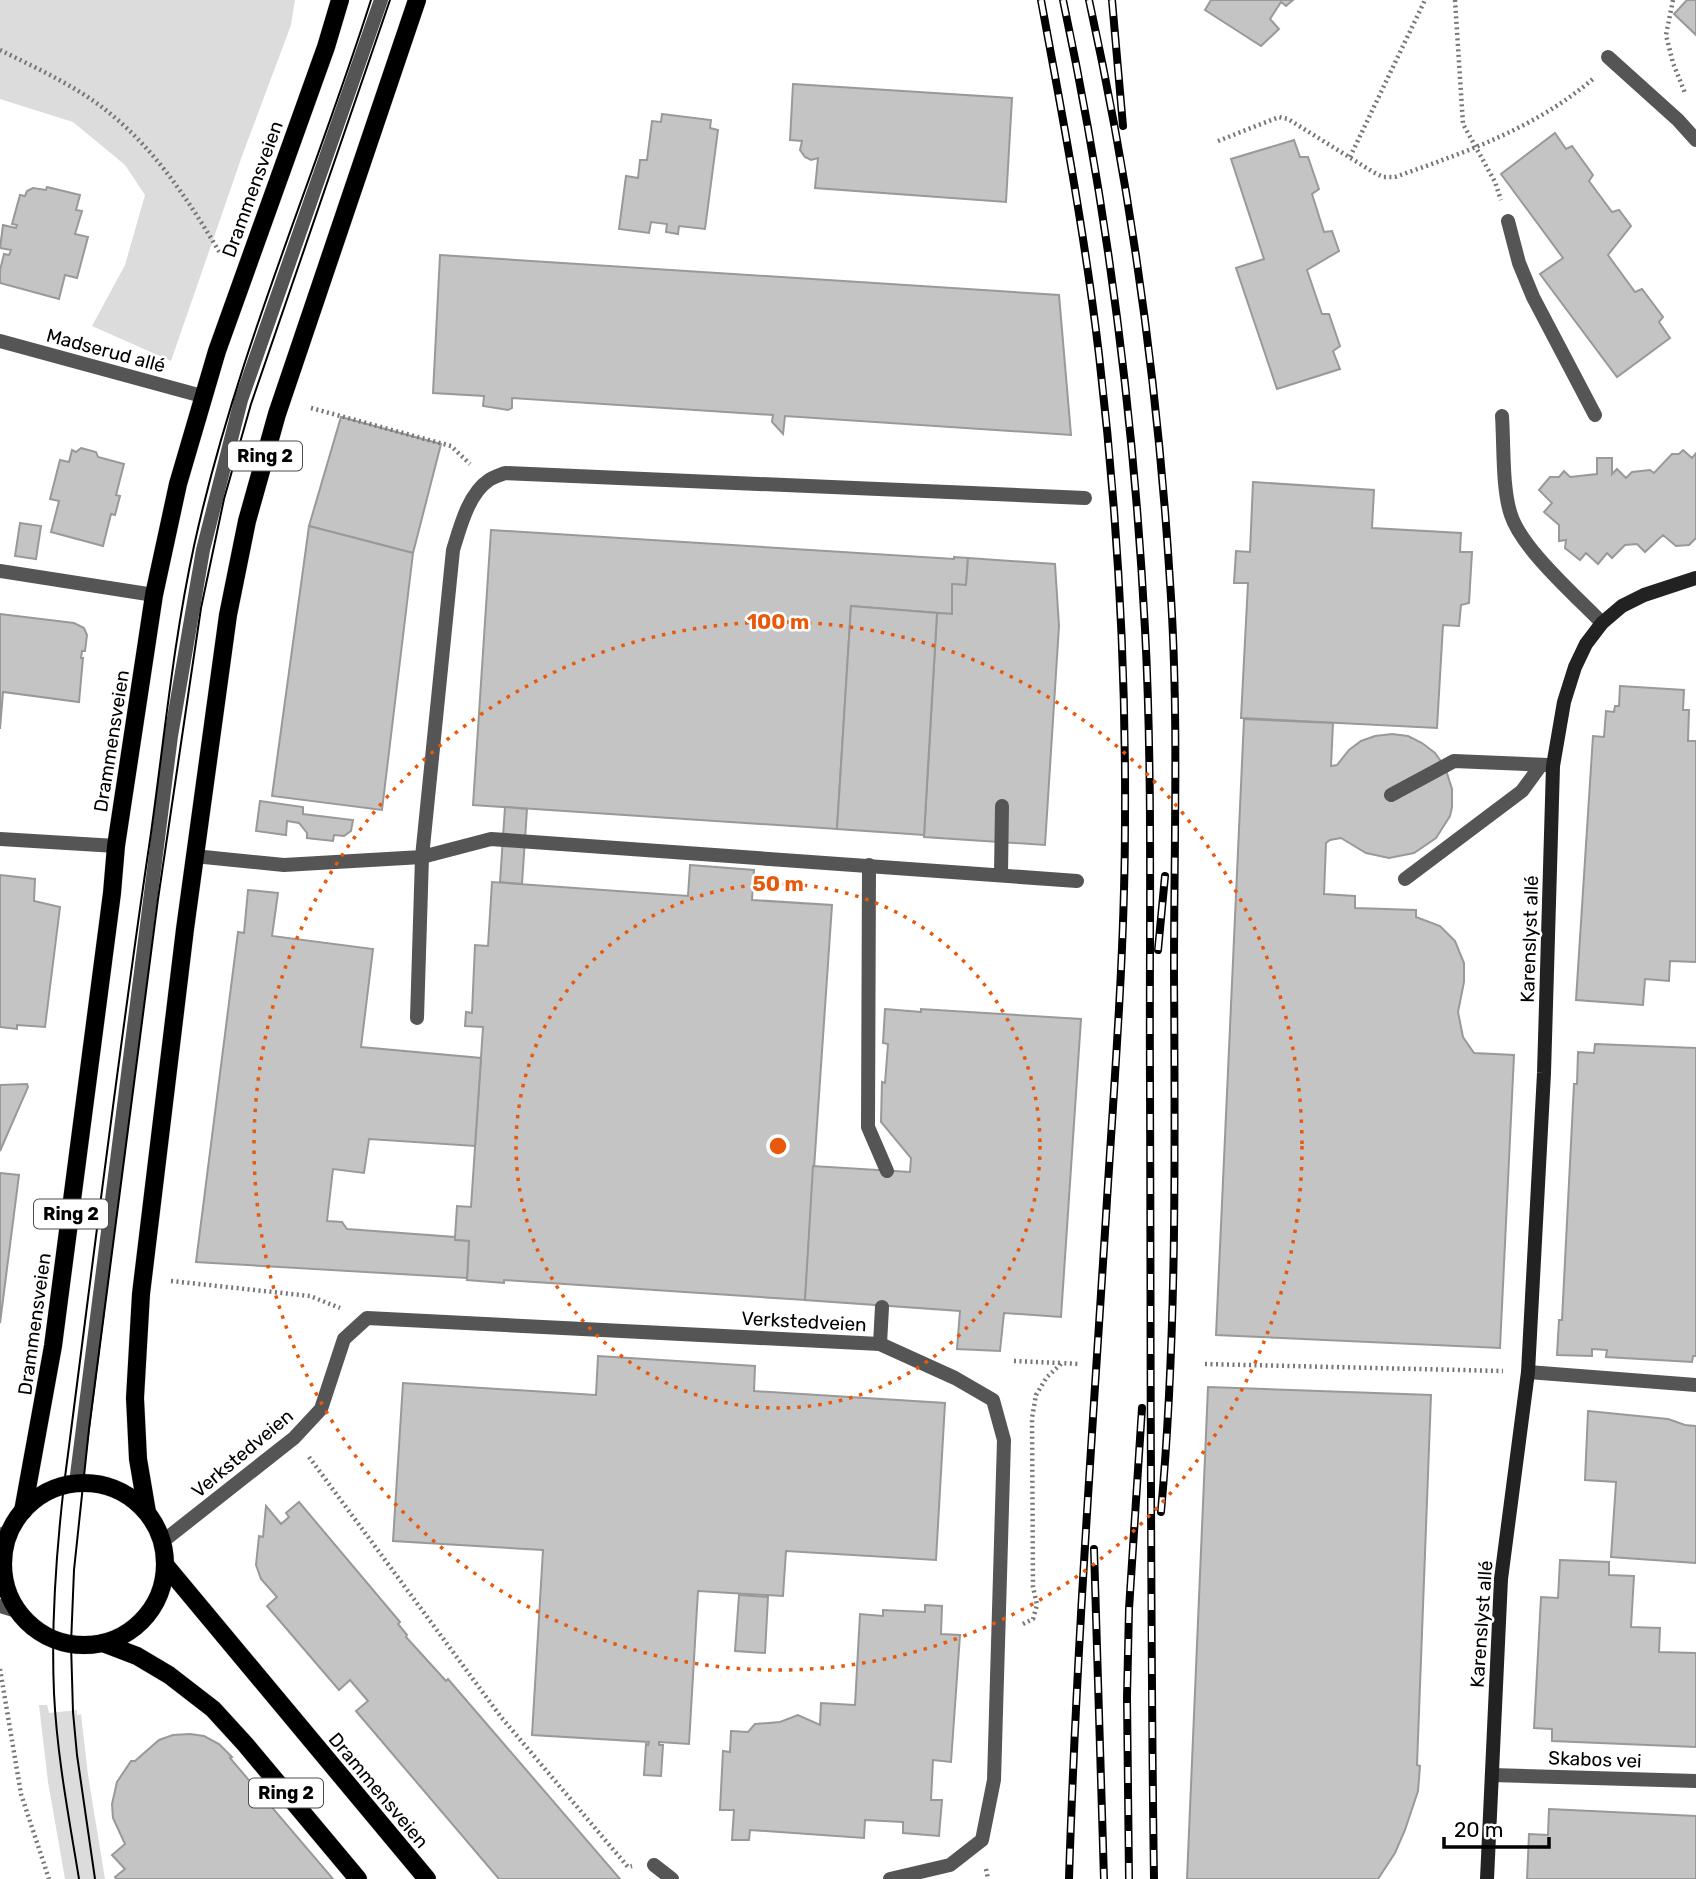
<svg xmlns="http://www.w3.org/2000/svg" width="1696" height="1879" viewBox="0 0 1696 1879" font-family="Rubik,sans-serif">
<rect width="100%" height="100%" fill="#fff"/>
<g fill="#dcdcdc">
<path d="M 0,0 L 295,0 L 291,25 L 242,156 L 171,361 L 92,326 L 125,265 L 145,195 L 125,165 L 73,122 L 0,99 Z"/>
<path d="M 39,1705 L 47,1705 L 49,1713 L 77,1710 L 77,1715 L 81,1714 L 88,1775 L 105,1879 L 65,1879 L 48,1782 Z"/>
</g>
<g fill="#c4c4c4" stroke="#999" stroke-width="2">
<path d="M 1211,0 L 1293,0 L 1286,6 L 1281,2 L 1270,19 L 1279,29 L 1261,46 L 1205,10 Z"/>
<path d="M 1687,0 L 1696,0 L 1696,35 L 1674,14 Z"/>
<path d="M 793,84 L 1012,98 L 1006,202 L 815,188 L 818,158 L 811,160 L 805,157 L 800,150 L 802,141 L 790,140 Z"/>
<path d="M 662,114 L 711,120 L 710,128 L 718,130 L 705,229 L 679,226 L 678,234 L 666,232 L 667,224 L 651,222 L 649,233 L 619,229 L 626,176 L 638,178 L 640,160 L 647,160 L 652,121 L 661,122 Z"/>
<path d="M 1555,133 L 1566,149 L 1572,146 L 1593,175 L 1589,181 L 1612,212 L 1619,210 L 1631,226 L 1608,255 L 1635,292 L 1642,289 L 1663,317 L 1659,322 L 1670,338 L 1617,377 L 1540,274 L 1563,258 L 1501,174 Z"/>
<path d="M 1294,140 L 1300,157 L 1308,157 L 1319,189 L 1312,194 L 1324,232 L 1332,231 L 1339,251 L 1307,270 L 1322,314 L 1329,314 L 1340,346 L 1333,351 L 1340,369 L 1277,389 L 1236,268 L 1264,259 L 1231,159 Z"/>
<path d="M 47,187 L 80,195 L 76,210 L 82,211 L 75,234 L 88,237 L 77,278 L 65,275 L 59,299 L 0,283 L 0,270 L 4,254 L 9,255 L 11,250 L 0,248 L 3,225 L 16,228 L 17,225 L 12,224 L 20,195 L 25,196 L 27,191 L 33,188 L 46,190 Z"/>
<path d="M 440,255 L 1059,295 L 1071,435 L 785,416 L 783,434 L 772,422 L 773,415 L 512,398 L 512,408 L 508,410 L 483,406 L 484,396 L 433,393 Z"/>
<path d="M 341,417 L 441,444 L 413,553 L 309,526 Z"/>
<path d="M 81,448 L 96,452 L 98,457 L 124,464 L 116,495 L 120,496 L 115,515 L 111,514 L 103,546 L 51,532 L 59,501 L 50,499 L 60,460 L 69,462 L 72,450 L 76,452 Z"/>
<path d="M 1683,450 L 1692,458 L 1696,453 L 1696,538 L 1689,545 L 1676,546 L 1663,535 L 1645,552 L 1637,544 L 1625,545 L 1612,558 L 1607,553 L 1598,564 L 1586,553 L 1580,560 L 1565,548 L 1566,540 L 1559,541 L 1559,525 L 1544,512 L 1552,503 L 1539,490 L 1550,477 L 1559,477 L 1564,471 L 1570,477 L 1597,474 L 1597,458 L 1612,458 L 1612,474 L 1617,469 L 1626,478 L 1632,472 L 1650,470 L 1654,473 L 1672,454 L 1679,454 Z"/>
<path d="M 1253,482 L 1374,490 L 1372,528 L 1461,533 L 1460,552 L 1472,552 L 1469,603 L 1461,605 L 1459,626 L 1443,625 L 1437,728 L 1241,718 L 1248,583 L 1234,583 L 1236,551 L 1250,552 Z"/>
<path d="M 20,523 L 41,526 L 36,559 L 15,556 Z"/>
<path d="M 309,526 L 413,553 L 382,810 L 272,796 Z"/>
<path d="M 491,530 L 954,559 L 954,557 L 968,558 L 966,585 L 952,584 L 952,614 L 851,606 L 837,829 L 473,805 Z"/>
<path d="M 968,558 L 1055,564 L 1059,626 L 1045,845 L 924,837 L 937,613 L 952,614 L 952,584 L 966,585 Z"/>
<path d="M 851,606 L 937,613 L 924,835 L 837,829 Z"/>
<path d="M 0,614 L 74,623 L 84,628 L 87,635 L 85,651 L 82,651 L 81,658 L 83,658 L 79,702 L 3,692 L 0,729 Z"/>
<path d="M 1620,686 L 1684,690 L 1683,710 L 1689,710 L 1688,741 L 1696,741 L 1696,962 L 1670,961 L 1669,981 L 1645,979 L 1643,1005 L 1576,1000 L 1593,736 L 1604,737 L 1606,711 L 1614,712 L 1615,706 L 1619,706 Z"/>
<path d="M 1244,719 L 1333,723 L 1331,766 L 1337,765 L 1349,750 L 1361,741 L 1375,736 L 1392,734 L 1408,736 L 1422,743 L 1435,753 L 1445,767 L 1452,789 L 1452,807 L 1450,816 L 1436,838 L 1414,853 L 1389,858 L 1366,853 L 1341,838 L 1330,840 L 1326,843 L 1324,894 L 1355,896 L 1355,908 L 1416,910 L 1416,917 L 1440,926 L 1455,941 L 1464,963 L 1464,982 L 1458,1012 L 1463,1037 L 1474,1053 L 1514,1055 L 1500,1348 L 1216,1335 Z"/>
<path d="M 260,801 L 303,807 L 303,814 L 353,820 L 351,831 L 344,836 L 334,835 L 333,841 L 307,838 L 307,833 L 299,823 L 287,821 L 286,835 L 256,831 Z"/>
<path d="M 505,807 L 527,809 L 522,884 L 500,882 Z"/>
<path d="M 690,865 L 754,870 L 752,900 L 832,905 L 805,1300 L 504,1280 L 504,1283 L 467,1280 L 469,1241 L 455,1240 L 455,1237 L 457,1206 L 471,1207 L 483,1027 L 465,1026 L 466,1012 L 472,1013 L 475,945 L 488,946 L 492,882 L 688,896 Z"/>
<path d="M 0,875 L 35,879 L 34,901 L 60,907 L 45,1027 L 17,1025 L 17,1029 L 0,1027 Z"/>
<path d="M 248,890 L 278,893 L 272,936 L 373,949 L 361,1047 L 481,1058 L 475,1146 L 369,1139 L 364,1173 L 333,1169 L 327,1221 L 342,1222 L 347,1229 L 455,1237 L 455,1240 L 469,1241 L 467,1278 L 196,1262 L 238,932 L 244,933 Z"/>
<path d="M 885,1009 L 921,1012 L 921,1009 L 1081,1019 L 1061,1317 L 1004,1313 L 1000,1351 L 957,1349 L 960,1311 L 805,1300 L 813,1166 L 910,1172 L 911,1158 L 881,1122 L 882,1082 L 885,1083 L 888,1044 L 883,1043 Z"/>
<path d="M 1595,1044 L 1696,1048 L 1696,1356 L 1693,1356 L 1692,1362 L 1606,1357 L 1607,1350 L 1592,1349 L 1592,1356 L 1557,1355 L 1559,1320 L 1562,1320 L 1574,1084 L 1577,1084 L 1578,1052 L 1594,1053 Z"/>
<path d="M 27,1084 L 28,1087 L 0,1151 L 0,1085 Z"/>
<path d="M 0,1173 L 19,1175 L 0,1323 Z"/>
<path d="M 598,1356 L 755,1366 L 754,1391 L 945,1403 L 936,1560 L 786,1551 L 783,1596 L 698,1591 L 689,1744 L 659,1742 L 659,1745 L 663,1745 L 661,1776 L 644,1775 L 646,1744 L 648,1745 L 649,1742 L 532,1735 L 543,1550 L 393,1541 L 403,1383 L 596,1395 Z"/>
<path d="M 1208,1387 L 1431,1395 L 1417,1765 L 1420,1766 L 1418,1791 L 1405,1830 L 1395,1853 L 1378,1879 L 1187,1879 Z"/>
<path d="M 1588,1411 L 1668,1419 L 1685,1425 L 1696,1426 L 1696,1563 L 1611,1557 L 1616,1482 L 1585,1480 Z"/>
<path d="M 299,1502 L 400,1622 L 398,1624 L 407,1635 L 406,1637 L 446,1681 L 448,1679 L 620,1879 L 499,1879 L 356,1711 L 368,1701 L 350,1680 L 339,1690 L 267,1606 L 277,1597 L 261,1579 L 256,1565 L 259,1536 L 263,1537 L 266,1506 L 281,1524 L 289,1517 L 286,1513 Z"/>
<path d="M 1560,1560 L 1609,1562 L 1609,1575 L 1634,1576 L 1631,1627 L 1660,1628 L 1659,1652 L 1696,1653 L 1696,1747 L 1552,1741 L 1552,1729 L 1534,1728 L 1541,1597 L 1558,1598 Z"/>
<path d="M 739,1595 L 768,1597 L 765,1653 L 735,1651 Z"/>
<path d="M 925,1605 L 942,1606 L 941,1634 L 960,1635 L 951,1762 L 933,1760 L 931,1800 L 942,1800 L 939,1836 L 903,1833 L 903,1822 L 865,1820 L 864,1838 L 750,1830 L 749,1840 L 732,1840 L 734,1810 L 720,1810 L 723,1751 L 730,1752 L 731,1731 L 748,1732 L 755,1724 L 780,1722 L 798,1715 L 820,1725 L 821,1703 L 855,1705 L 860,1614 L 883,1616 L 883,1610 L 925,1612 Z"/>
<path d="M 190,1734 L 204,1736 L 219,1744 L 232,1757 L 230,1758 L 333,1879 L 116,1879 L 115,1877 L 125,1869 L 112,1855 L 125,1844 L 113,1818 L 112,1804 L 117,1782 L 131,1761 L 135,1761 L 159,1740 L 173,1735 Z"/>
<path d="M 1549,1809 L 1696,1816 L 1696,1879 L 1527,1879 L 1529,1834 L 1548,1835 Z"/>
</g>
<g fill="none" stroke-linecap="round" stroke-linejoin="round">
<defs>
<g id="primary">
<circle cx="84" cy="1564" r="81"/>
<path d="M 23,1511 L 53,1346 L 112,893 L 116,846 L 154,595 L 178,484 L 217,351 L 326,47 L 340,0"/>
<path d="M 147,1512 L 138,1459 L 135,1398 L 141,1294 L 185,929 L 228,615 L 247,521 L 277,414 L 417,0"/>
<path d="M 166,1566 L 427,1879"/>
<path d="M 103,1643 L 137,1656 L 169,1675 L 213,1709 L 245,1744 L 358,1879"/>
</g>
</defs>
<use href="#primary" stroke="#dbdbdb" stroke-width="19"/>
<g stroke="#777" stroke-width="4.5" stroke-dasharray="2 3.5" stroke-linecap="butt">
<path d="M 1455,0 L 1463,124 L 1495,182 L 1501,200"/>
<path d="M 1673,0 L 1666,35 L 1673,63 L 1685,93"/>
<path d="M 0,50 C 36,68 76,86 107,111 C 155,149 189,201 220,253"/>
<path d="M 1218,141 L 1279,117 L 1288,119 L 1373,172 L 1383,177 L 1395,177 C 1466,152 1536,128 1594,78"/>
<path d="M 1350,157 L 1425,0"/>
<path d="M 311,408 L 451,446 L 470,464"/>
<path d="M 171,1281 L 310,1296 L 340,1308"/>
<path d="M 1014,1361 L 1061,1363"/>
<path d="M 1205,1364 L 1503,1371"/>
<path d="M 309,1457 L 501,1717 L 628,1867 L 632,1866"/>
<path d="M 1023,1624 L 1033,1619 L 1037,1605 L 1033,1587 L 1032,1418 L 1036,1395 L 1047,1377 L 1062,1363 L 1078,1364"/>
<path d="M 0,1669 L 21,1794 L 49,1879"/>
<path d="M 986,1869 L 988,1879"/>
</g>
<g stroke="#555" stroke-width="14">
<path d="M 1608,57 L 1678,120 L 1696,140"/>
<path d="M 1508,221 L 1519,263 L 1533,297 L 1595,415"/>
<path d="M 1502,416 C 1504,445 1502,489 1511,515 C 1522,549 1575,595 1602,623"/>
<path d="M 1391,795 L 1454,761 L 1548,765"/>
<path d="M 194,856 L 284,865 L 422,857 L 453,550 C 460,528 468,494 489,480 C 493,477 500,475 505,473 L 1085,498"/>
<path d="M 869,865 L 868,1127 L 887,1171"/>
<path d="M 1001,874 L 1002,806"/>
<path d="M 1405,879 L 1522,791 L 1541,765"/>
<path d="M 417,1018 L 422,857 L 491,839 L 1077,881"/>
<path d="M 880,1344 L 882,1307"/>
<path d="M 76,1483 L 171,736 L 203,550 L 241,400 L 381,0"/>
<path d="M 162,1542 L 294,1438 L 321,1409 L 344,1339 L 367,1318 L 880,1344 L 955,1378 L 993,1400 L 1004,1440 L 994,1780 L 982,1840 L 950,1865 L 890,1879"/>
<path d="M 654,1865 L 672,1879"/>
</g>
<g stroke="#555" stroke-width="14">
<path d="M 0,341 L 202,396"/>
<path d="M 0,571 L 154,595"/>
<path d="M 0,839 L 116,846"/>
<path d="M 1528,1372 L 1696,1385"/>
<path d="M 0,1535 L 10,1531"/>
<path d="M 0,1606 L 20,1612"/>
<path d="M 1492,1775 L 1696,1781"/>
</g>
<path stroke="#222" stroke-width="14" d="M 1487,1879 L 1501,1579 L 1528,1372 L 1544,1073 L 1553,766 L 1564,702 L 1575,667 L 1586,644 L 1602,623 L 1622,606 L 1644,595 L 1696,578"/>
<use href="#primary" stroke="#000" stroke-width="18"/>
<g stroke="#000" stroke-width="2">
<path d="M 79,1879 C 69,1818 57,1756 54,1693 C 51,1624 56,1554 64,1485 C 92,1270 118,1055 150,840 C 164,742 173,643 194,546 C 235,358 313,182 371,0"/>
<path d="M 95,1879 L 77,1755 L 73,1712 L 71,1644 L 74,1570 L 89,1429 L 158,899 L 201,608 L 224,499 L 251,404 L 390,0"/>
</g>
<defs>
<g id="rail">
<path d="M 1041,0 C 1063,118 1085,236 1099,355 C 1117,509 1126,664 1125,819 C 1125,952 1114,1084 1106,1216 C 1092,1437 1076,1658 1069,1879"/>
<path d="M 1063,0 C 1107,207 1134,417 1145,629 C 1153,780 1149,932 1150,1083 C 1151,1349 1150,1614 1154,1879"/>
<path d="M 1089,0 C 1131,191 1158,386 1170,582 C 1179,711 1174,841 1174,971 C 1175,1152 1177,1332 1161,1512"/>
<path d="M 1112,0 L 1123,126"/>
<path d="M 1158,950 L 1165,876"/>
<path d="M 1094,1549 L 1104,1879"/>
<path d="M 1129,1879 L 1127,1697 L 1129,1609 L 1142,1408"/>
</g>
</defs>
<use href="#rail" stroke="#000" stroke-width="8"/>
<use href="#rail" stroke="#fff" stroke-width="5" stroke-dasharray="16" stroke-linecap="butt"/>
</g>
<g fill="none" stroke="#e8590c" stroke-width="3.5" stroke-dasharray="3.5 7">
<circle cx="778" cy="1146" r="262"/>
<circle cx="778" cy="1146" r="524"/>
</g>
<g text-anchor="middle" stroke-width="5" stroke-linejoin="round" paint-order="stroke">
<g fill="#fff" stroke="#4c4c4c" stroke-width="2">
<rect x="228" y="441.5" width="74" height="29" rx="5"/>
<rect x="34" y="1199.5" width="74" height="29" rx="5"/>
<rect x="249" y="1778.5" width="74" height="29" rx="5"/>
</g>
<g font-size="18" font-weight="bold" fill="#000">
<text x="265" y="462">Ring 2</text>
<text x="71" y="1220">Ring 2</text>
<text x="286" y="1799">Ring 2</text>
</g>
<g font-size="19" fill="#000" stroke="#fff">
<text transform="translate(252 189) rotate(-70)" y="7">Drammensveien</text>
<text transform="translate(106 350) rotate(15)" y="7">Madserud allé</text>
<text transform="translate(111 741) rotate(-81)" y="7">Drammensveien</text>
<text transform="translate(1529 939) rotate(-88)" y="7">Karenslyst allé</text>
<text transform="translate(804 1321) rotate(3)" y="7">Verkstedveien</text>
<text transform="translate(34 1324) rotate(-82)" y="7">Drammensveien</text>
<text transform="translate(242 1453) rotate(-40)" y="7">Verkstedveien</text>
<text transform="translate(1481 1624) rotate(-86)" y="7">Karenslyst allé</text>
<text transform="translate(1595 1759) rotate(2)" y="7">Skabos vei</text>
<text transform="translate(379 1790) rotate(50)" y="7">Drammensveien</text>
</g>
</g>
<circle cx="778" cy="1146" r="10" fill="#e8590c" stroke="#fff" stroke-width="3.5"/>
<g font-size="21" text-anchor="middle" font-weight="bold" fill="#e8590c" stroke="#fff" stroke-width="5" stroke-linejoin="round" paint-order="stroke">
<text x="778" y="629">100 m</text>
<text x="778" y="891">50 m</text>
</g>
<path d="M1444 1837v10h105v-10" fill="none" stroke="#000000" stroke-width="3.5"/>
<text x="1454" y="1837" font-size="21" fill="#000000" stroke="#ffffff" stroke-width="5" paint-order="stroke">20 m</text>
</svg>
